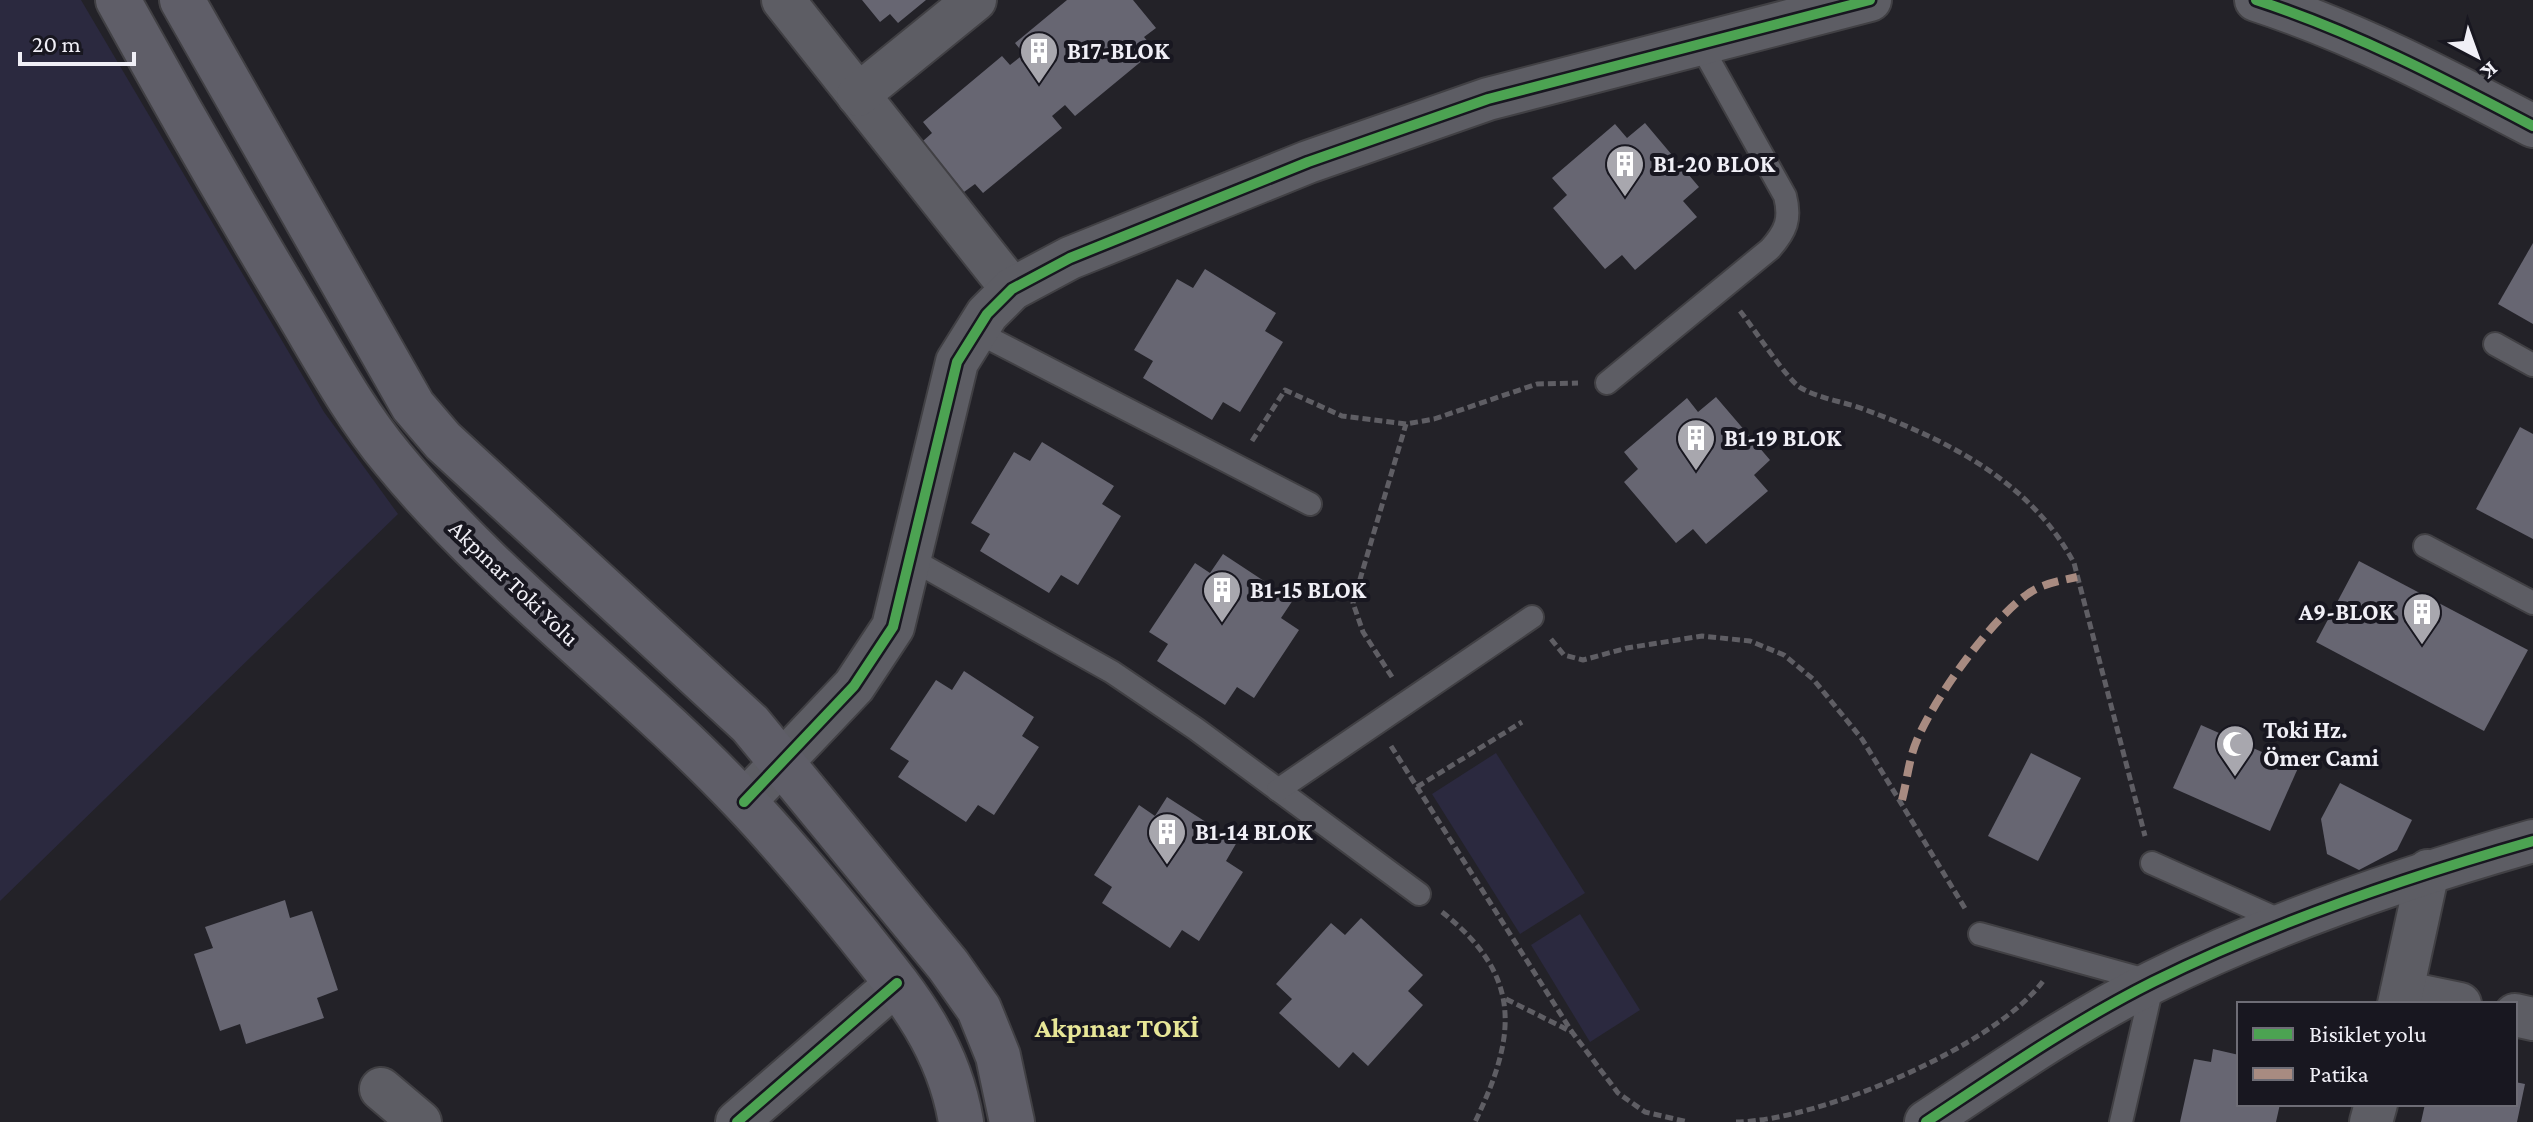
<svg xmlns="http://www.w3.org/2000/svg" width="2533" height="1122" viewBox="0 0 2533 1122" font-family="'Crimson Pro',serif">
<rect width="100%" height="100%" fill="#232228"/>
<g fill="#2b293f">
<path d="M 0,0 L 81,0 L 324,412 L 398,514 L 0,901 Z"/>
<path d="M 1496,753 L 1585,893 L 1520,934 L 1432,794 Z"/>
<path d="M 1580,914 L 1640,1010 L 1590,1042 L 1531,945 Z"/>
</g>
<g fill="#676672">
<path d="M 862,0 L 926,0 L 898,23 L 890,14 L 880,22 Z"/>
<path d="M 1067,0 L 1133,0 L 1156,28 L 1144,37 L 1155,50 L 1075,116 L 1065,105 L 1052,116 L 1062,128 L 983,193 L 975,184 L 964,192 L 923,141 L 932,133 L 923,122 L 1002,56 L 1010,65 L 1024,54 L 1015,43 Z"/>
<path d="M 1645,123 L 1699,187 L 1683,201 L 1697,217 L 1635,270 L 1622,255 L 1605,269 L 1553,208 L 1567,195 L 1552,178 L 1615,124 L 1627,138 Z"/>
<path d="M 2533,243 L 2533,324 L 2498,304 Z"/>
<path d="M 1205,269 L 1276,313 L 1265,331 L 1283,342 L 1240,412 L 1223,402 L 1212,420 L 1143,378 L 1153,361 L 1134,350 L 1177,279 L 1193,288 Z"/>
<path d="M 1716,397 L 1770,460 L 1754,475 L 1768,491 L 1706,544 L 1693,529 L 1676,543 L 1624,482 L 1638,469 L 1624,452 L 1687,398 L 1698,412 Z"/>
<path d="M 2520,427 L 2533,434 L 2533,539 L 2476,509 Z"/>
<path d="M 1042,442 L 1114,486 L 1102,504 L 1121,516 L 1078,585 L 1061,575 L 1049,593 L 980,551 L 990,534 L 971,523 L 1014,452 L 1030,461 Z"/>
<path d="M 1223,554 L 1293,600 L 1281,618 L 1299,630 L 1254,698 L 1237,687 L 1225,705 L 1157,661 L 1168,644 L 1149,632 L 1195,563 L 1210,573 Z"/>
<path d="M 2359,561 L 2528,650 L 2484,731 L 2316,642 Z"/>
<path d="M 964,671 L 1034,717 L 1022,736 L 1039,747 L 994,815 L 978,805 L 966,822 L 898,777 L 909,761 L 890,749 L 936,680 L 952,690 Z"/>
<path d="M 2201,725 L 2298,768 L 2270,831 L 2173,788 Z"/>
<path d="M 2031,753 L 2081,778 L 2038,861 L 1988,836 Z"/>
<path d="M 2340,783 L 2412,820 L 2397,850 L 2359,870 L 2327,854 L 2321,819 Z"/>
<path d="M 1167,797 L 1237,842 L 1226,861 L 1243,872 L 1199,941 L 1182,930 L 1170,948 L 1102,903 L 1112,887 L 1094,875 L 1139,805 L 1155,816 Z"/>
<path d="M 285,900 L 290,918 L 312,911 L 338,990 L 317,998 L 324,1018 L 246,1044 L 240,1024 L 220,1031 L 194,954 L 213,948 L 205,927 Z"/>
<path d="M 1361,918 L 1423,975 L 1408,991 L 1423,1005 L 1368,1066 L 1353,1052 L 1339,1068 L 1279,1013 L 1292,999 L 1276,984 L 1331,923 L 1345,935 Z"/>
<path d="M 2213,1049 L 2239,1055 L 2239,1104 L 2280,1104 L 2276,1122 L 2180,1122 L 2194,1059 L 2211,1062 Z"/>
<path d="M 2515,1082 L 2525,1084 L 2517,1122 L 2421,1122 L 2425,1104 L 2515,1104 Z"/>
</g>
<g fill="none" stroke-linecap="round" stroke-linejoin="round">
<defs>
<g id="lane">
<path d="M 975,331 L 1310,504"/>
<path d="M 2495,344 L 2533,365"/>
<path d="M 1607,383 L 1770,249 C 1786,231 1791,219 1785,196 L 1700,44"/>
<path d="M 2425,546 L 2533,603"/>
<path d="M 911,559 L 1112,672 L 1196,729 L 1419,894"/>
<path d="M 1278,790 L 1532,617"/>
<path d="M 2152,863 L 2286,923"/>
<path d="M 1980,934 L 2153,982 L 2121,1122"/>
</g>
<g id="street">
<path d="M 783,0 L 1012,289"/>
<path d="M 2256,0 C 2354,32 2442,78 2533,126"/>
<path d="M 858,95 L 975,0"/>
<path d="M 744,802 L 854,686 L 893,627 L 957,362 L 987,314 L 1012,289 L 1070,258 L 1308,162 L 1488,99 L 1870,0"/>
<path d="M 2402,992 L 2460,1004"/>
<path d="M 2399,1004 L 2428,871"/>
<path d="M 2515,1015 L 2533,1019"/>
<path d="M 381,1089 L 420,1122"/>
<path d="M 737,1122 L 897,983"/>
<path d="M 1926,1122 C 2000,1073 2073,1022 2153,982 C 2274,922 2403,878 2533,841"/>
<path d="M 2371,1122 L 2376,1104"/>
</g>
<g id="secondary">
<path d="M 118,0 C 174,102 232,203 292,303 C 324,356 353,411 392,458 C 496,585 632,683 744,802 C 783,843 820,888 856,932 C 904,992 948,1043 961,1122"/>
<path d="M 182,0 L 413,406 L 443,441 L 750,724 L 948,965 L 979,1009 L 998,1056 L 1012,1122"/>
</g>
</defs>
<use href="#lane" stroke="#414044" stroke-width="26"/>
<use href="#street" stroke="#414044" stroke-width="46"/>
<use href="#secondary" stroke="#414044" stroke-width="48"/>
<g stroke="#5f5e64" stroke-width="5" stroke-dasharray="8 4" stroke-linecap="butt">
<path d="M 1740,311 C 1753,327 1787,380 1801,388 C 1820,399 1846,402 1866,410 C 1949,441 2031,482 2074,563 L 2145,836"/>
<path d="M 1252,441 L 1285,390 L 1342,416 L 1406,424 L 1434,419 L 1537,384 L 1578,383"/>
<path d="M 1551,639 L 1564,655 L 1583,660 L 1627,648 L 1702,636 L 1750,641 L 1784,655 L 1813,679 L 1862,739 L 1966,910"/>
<path d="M 1392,677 L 1363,632 L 1353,603 L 1406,424"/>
<path d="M 1391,746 L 1572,1032"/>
<path d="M 1417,787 L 1522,722"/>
<path d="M 1442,912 C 1523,976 1517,1035 1475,1122"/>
<path d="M 1506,999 L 1572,1032 L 1618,1093 L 1645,1112 L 1688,1122"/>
<path d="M 1736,1122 C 1818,1121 1995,1047 2044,980"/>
</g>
<use href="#lane" stroke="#5d5d64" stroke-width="22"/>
<use href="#street" stroke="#5d5d64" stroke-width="42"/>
<use href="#secondary" stroke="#5f5e68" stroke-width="44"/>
<path stroke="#a88b81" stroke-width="8" stroke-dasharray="16 8" stroke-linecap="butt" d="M 1902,800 C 1907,781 1909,758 1917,740 C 1935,697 1988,624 2025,596 C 2040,584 2059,581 2077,577"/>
<defs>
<g id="cycleway">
<path d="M 2256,0 C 2354,32 2442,78 2533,126"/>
<path d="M 744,802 L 854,686 L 893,627 L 957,362 L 987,314 L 1012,289 L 1070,258 L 1308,162 L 1488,99 L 1870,0"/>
<path d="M 737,1122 L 897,983"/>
<path d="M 1926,1122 C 2000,1073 2073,1022 2153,982 C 2274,922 2403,878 2533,841"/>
</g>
</defs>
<use href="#cycleway" stroke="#181720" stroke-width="15"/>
<use href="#cycleway" stroke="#4ca352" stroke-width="10"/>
</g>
<defs>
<symbol id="building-pin" viewBox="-11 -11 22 30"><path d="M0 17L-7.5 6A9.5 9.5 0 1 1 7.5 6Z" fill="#a8a7ae" stroke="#181720"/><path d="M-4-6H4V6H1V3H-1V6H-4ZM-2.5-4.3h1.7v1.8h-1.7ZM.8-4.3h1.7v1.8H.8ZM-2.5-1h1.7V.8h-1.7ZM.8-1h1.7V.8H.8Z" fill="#fff"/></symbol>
<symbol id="mosque-pin" viewBox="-11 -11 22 30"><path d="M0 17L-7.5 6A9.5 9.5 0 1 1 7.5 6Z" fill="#a8a7ae" stroke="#181720"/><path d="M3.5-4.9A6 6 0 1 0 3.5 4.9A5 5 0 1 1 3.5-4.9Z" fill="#fff"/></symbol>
</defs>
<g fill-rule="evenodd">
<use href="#building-pin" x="1017" y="29" width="44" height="60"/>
<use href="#building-pin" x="1603" y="142" width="44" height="60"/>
<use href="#building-pin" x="1674" y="416" width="44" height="60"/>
<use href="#building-pin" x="1200" y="568" width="44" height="60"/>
<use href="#building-pin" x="2400" y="590" width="44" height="60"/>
<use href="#mosque-pin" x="2213" y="722" width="44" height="60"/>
<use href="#building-pin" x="1145" y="810" width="44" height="60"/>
</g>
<g text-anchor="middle" stroke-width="8" stroke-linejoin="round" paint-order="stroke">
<g font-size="24" font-weight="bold" fill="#f0eff6" stroke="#181720" text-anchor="start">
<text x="1067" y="59">B17-BLOK</text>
<text x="1653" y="172">B1-20 BLOK</text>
<text x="1724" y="446">B1-19 BLOK</text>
<text x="1250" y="598">B1-15 BLOK</text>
<text x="2394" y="620" text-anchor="end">A9-BLOK</text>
<text x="2263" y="738">Toki Hz.<tspan x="2263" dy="28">Ömer Cami</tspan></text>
<text x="1195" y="840">B1-14 BLOK</text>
</g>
<g font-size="24" fill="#f0eff6" stroke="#181720">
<text transform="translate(514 583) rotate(44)" y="8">Akpınar Toki Yolu</text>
</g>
<g font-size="28" font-weight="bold" fill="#e7e697" stroke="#181720">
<text x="1117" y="1037">Akpınar TOKİ</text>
</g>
</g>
<rect x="2237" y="1002" width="280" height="104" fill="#181720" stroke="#6e6d76" stroke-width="2"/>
<rect x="2253" y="1028" width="40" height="12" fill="#4ca352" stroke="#6e6d76" stroke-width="2"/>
<text x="2309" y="1042" font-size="24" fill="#f0eff6">Bisiklet yolu</text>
<rect x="2253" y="1068" width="40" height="12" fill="#a88b81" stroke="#6e6d76" stroke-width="2"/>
<text x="2309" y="1082" font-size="24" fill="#f0eff6">Patika</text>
<g transform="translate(2477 56) rotate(139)" stroke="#181720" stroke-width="6" paint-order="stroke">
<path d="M0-6L14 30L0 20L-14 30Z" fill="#f0eff6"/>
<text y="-12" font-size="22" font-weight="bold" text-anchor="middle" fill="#f0eff6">K</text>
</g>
<path d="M20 52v12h114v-12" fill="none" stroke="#f0eff6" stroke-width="4"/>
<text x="32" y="52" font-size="24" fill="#f0eff6" stroke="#181720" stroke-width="6" paint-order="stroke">20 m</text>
</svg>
